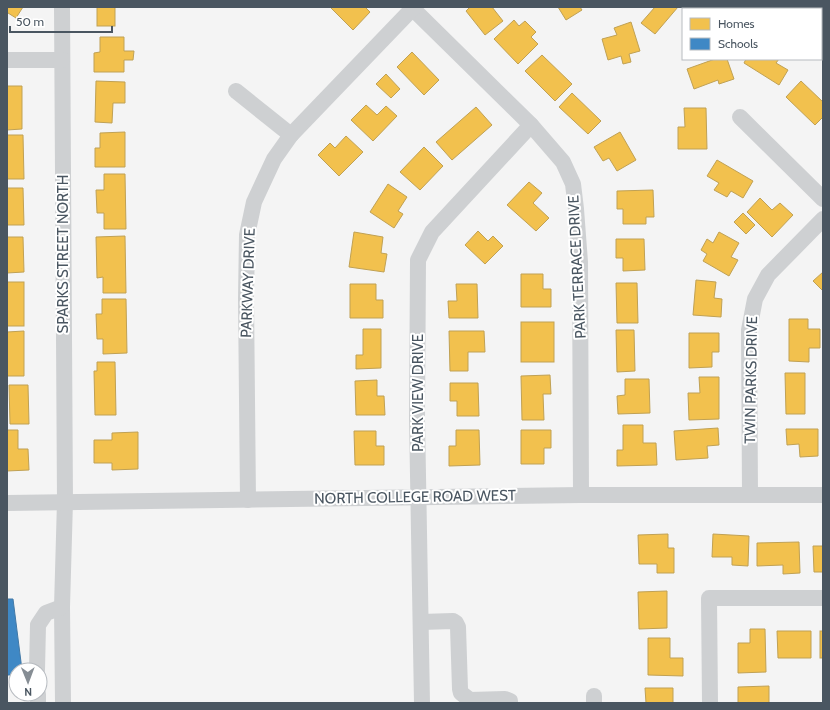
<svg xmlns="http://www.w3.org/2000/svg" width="830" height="710" viewBox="0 0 830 710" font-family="Cabin,sans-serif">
<rect width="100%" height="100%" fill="#f4f4f4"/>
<g fill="#f2c14e" stroke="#c0a154">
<path d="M 7,7 L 23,7 L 16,18 L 8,13 L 7,14 Z"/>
<rect x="97" y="7" width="18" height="19"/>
<path d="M 330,7 L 365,7 L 370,12 L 353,30 Z"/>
<path d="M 470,7 L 492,7 L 503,21 L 485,35 L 466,11 Z"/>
<path d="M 558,7 L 580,7 L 582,10 L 566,20 Z"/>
<path d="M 655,7 L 678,7 L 655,34 L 641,23 Z"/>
<path d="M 823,15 L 823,42 L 821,44 L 821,16 Z"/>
<path d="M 514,20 L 519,26 L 525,21 L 536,32 L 531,37 L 538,44 L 518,64 L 494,39 Z"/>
<path d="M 631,22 L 640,51 L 629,54 L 631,62 L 623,64 L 621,56 L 608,60 L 602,39 L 617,35 L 614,28 Z"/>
<path d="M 100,37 L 124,37 L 124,51 L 134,51 L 133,60 L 124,60 L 124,72 L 94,72 L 94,53 L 100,52 Z"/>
<path d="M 412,52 L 439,80 L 424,95 L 397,67 Z"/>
<path d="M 542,55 L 572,84 L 555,101 L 525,71 Z"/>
<path d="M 715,59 L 727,59 L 734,79 L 719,84 L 718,80 L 694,89 L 687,69 Z"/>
<path d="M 746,59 L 779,59 L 776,63 L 788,70 L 779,85 L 744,63 Z"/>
<path d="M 386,74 L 400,89 L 391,98 L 376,84 Z"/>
<path d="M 96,81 L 125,82 L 125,103 L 113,103 L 112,123 L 95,122 Z"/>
<path d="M 801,81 L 823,102 L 823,117 L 815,125 L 786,97 Z"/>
<path d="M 7,86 L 22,86 L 22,129 L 7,130 Z"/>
<path d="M 572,93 L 601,121 L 588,134 L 559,107 Z"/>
<path d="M 366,105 L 377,115 L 386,106 L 397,116 L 373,141 L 351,120 Z"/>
<path d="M 476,107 L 492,125 L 452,160 L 436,142 Z"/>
<path d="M 684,108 L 706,108 L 707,149 L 678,149 L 678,127 L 685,127 Z"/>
<path d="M 125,132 L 125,167 L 95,167 L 95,148 L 100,148 L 100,133 Z"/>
<path d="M 620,132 L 636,160 L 617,171 L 609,158 L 603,161 L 594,147 Z"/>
<path d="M 7,135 L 23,135 L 24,179 L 7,179 Z"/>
<path d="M 346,136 L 363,152 L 339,176 L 318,155 L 330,143 L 335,148 Z"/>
<path d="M 424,147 L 443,166 L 420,190 L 400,172 Z"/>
<path d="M 717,160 L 753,181 L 743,198 L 731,191 L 727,197 L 714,190 L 719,183 L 707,176 Z"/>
<path d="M 104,174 L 125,174 L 126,229 L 104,229 L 104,213 L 97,213 L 96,190 L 104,190 Z"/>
<path d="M 529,182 L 542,193 L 533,203 L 549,218 L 536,231 L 507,205 Z"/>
<path d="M 388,184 L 407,197 L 398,211 L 403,214 L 394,228 L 370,212 Z"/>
<path d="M 7,188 L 23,188 L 24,225 L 7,225 Z"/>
<path d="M 653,190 L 654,217 L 646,217 L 646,224 L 623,224 L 623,209 L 617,209 L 617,191 Z"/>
<path d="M 760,198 L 772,210 L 780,203 L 793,215 L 772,237 L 747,212 Z"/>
<path d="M 743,213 L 755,225 L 746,234 L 734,222 Z"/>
<path d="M 478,231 L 488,241 L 493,236 L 503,246 L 485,264 L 465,245 Z"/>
<path d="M 354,232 L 383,237 L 381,253 L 387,254 L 384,272 L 349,267 Z"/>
<path d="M 719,232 L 739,243 L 731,257 L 738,260 L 729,276 L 703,261 L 707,254 L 701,250 L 707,239 L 713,243 Z"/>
<path d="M 125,236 L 126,293 L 103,293 L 103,277 L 97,278 L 96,237 Z"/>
<path d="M 7,237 L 23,237 L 24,272 L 7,273 Z"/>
<path d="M 616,239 L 644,239 L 645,270 L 623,271 L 623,258 L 616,258 Z"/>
<path d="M 823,272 L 823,291 L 813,281 Z"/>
<path d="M 521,274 L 543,274 L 543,289 L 551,289 L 551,307 L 521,307 Z"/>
<path d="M 696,280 L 716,282 L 714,298 L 722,299 L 721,317 L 693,315 Z"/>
<rect x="7" y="282" width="17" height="44"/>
<path d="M 616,283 L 637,283 L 638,323 L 617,323 Z"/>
<path d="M 350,284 L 376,284 L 376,300 L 383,300 L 383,318 L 350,318 Z"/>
<path d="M 456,284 L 477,284 L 478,318 L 449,318 L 448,301 L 457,301 Z"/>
<path d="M 102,299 L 126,299 L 127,353 L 103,354 L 103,339 L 97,339 L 96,314 L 102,314 Z"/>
<path d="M 789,319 L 808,319 L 808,329 L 820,329 L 820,348 L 809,348 L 809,362 L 789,361 Z"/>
<rect x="521" y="322" width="33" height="40"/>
<path d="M 363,329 L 381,329 L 381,368 L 356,369 L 356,355 L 363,355 Z"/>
<path d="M 616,330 L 634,330 L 635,371 L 617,372 Z"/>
<path d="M 24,331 L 24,376 L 7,376 L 7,332 Z"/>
<path d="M 449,331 L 484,331 L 485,352 L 468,352 L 468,371 L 450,371 Z"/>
<path d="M 689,333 L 719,333 L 719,352 L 712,352 L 712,367 L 689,368 Z"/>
<path d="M 97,362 L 115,362 L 116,415 L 95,415 L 94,371 L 97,371 Z"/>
<path d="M 785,373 L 805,373 L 805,414 L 786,414 Z"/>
<path d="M 550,375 L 551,394 L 543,394 L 544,420 L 522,420 L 521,376 Z"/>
<path d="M 699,377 L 719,377 L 719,419 L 689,420 L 688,393 L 700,393 Z"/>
<path d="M 625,379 L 649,379 L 650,413 L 618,414 L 617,396 L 625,395 Z"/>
<path d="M 377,380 L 377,396 L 384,396 L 385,415 L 356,415 L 355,381 Z"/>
<path d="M 450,383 L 478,383 L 479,416 L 457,416 L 457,401 L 450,401 Z"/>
<path d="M 9,385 L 28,385 L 29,424 L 10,424 Z"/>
<path d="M 623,425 L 643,425 L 643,443 L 656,443 L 657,465 L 617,466 L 617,450 L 623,450 Z"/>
<path d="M 718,428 L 719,445 L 707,446 L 708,458 L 676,460 L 674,431 Z"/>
<path d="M 786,429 L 818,429 L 818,456 L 800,457 L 799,444 L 787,445 Z"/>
<path d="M 7,430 L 18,430 L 18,449 L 28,449 L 29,470 L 7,471 Z"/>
<path d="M 456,430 L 479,430 L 480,465 L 449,466 L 449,446 L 456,446 Z"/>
<path d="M 521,430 L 551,430 L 551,448 L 544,448 L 544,464 L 521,464 Z"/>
<path d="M 354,431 L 376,431 L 376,446 L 384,446 L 384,465 L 355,465 Z"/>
<path d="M 138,432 L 138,469 L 112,470 L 112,463 L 94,463 L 94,440 L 112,440 L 112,433 Z"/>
<path d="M 668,534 L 668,548 L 674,548 L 674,573 L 657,573 L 657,564 L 639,564 L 638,535 Z"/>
<path d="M 713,534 L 749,536 L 748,566 L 732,565 L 732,557 L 712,557 Z"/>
<path d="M 799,542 L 800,573 L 783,574 L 783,565 L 757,566 L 757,543 Z"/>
<path d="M 813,546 L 823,546 L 823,572 L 814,572 Z"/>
<path d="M 667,591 L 667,628 L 639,629 L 638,592 Z"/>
<path d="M 750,629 L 765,629 L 766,672 L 738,673 L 738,643 L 750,643 Z"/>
<path d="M 777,631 L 811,631 L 811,658 L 778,658 Z"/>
<rect x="820" y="631" width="3" height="27"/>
<path d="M 648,638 L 670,638 L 670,658 L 683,658 L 683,676 L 648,675 Z"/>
<path d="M 769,686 L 769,703 L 738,703 L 738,687 Z"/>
<path d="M 645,688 L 673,688 L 673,703 L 646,703 Z"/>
</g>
<path fill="#3f88c5" stroke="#4279a7" d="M 7,599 L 13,599 L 22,670 L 16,670 L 16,675 L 7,675 Z"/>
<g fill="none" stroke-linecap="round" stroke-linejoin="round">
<g stroke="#ced0d2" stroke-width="16">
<path d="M 62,7 L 65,501 L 62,607 L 63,703"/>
<path d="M 411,7 L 531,125 L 563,162 L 573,184 L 576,209 L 580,262 L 581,495"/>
<path d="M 7,60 L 62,60"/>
<path d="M 236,91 L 291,135"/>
<path d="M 740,117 L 823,199"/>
<path d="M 750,494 L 749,330 L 755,299 L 768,275 L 823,219"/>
<path d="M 248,500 L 246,299 L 247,235 L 254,202 L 274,159 L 291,135 L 414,7"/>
<path d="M 7,503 L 581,495 L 823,495"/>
<path d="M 421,622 L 453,621 L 456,623 L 458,627 L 460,689 L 461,693 L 470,700"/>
<path d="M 37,670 L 38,625 L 46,613 L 62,607"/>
<path d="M 38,694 L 38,703"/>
<path d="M 594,696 L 594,703"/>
<path d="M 422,703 L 417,418 L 418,260 L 432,232 L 531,125"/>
<path d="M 470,703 L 470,700 L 505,699 L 510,701 L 510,703"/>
<path d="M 710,703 L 709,598 L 823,598"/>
</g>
</g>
<g text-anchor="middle" stroke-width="4" stroke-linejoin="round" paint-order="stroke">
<g font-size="15" fill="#4a5661" stroke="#fff">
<text transform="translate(63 254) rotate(-90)" y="5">SPARKS STREET NORTH</text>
<text transform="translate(577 267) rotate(-93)" y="5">PARK TERRACE DRIVE</text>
<text transform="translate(248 283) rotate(-88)" y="5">PARKWAY DRIVE</text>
<text transform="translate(751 380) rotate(-89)" y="5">TWIN PARKS DRIVE</text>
<text transform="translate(418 393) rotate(-90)" y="5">PARK VIEW DRIVE</text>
<text transform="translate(415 497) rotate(-1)" y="5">NORTH COLLEGE ROAD WEST</text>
</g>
</g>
<rect width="830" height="710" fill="none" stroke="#4a5661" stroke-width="16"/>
<rect x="682" y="8" width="140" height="52" fill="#ffffff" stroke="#b7bbc0"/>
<rect x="690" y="18" width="20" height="12" fill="#f2c14e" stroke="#b7bbc0"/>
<text x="718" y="28" font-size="12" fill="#4a5661">Homes</text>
<rect x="690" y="38" width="20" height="12" fill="#3f88c5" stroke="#b7bbc0"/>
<text x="718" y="48" font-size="12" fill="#4a5661">Schools</text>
<g transform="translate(28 682) rotate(179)"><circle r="19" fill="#ffffff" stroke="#b7bbc0"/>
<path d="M0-3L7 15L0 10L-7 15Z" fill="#868d94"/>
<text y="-6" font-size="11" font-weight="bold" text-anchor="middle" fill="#4a5661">N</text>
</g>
<path d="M10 26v6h102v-6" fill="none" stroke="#4a5661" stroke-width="2"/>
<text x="16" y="26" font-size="12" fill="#4a5661" stroke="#ffffff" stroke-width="3" paint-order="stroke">50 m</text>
</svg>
